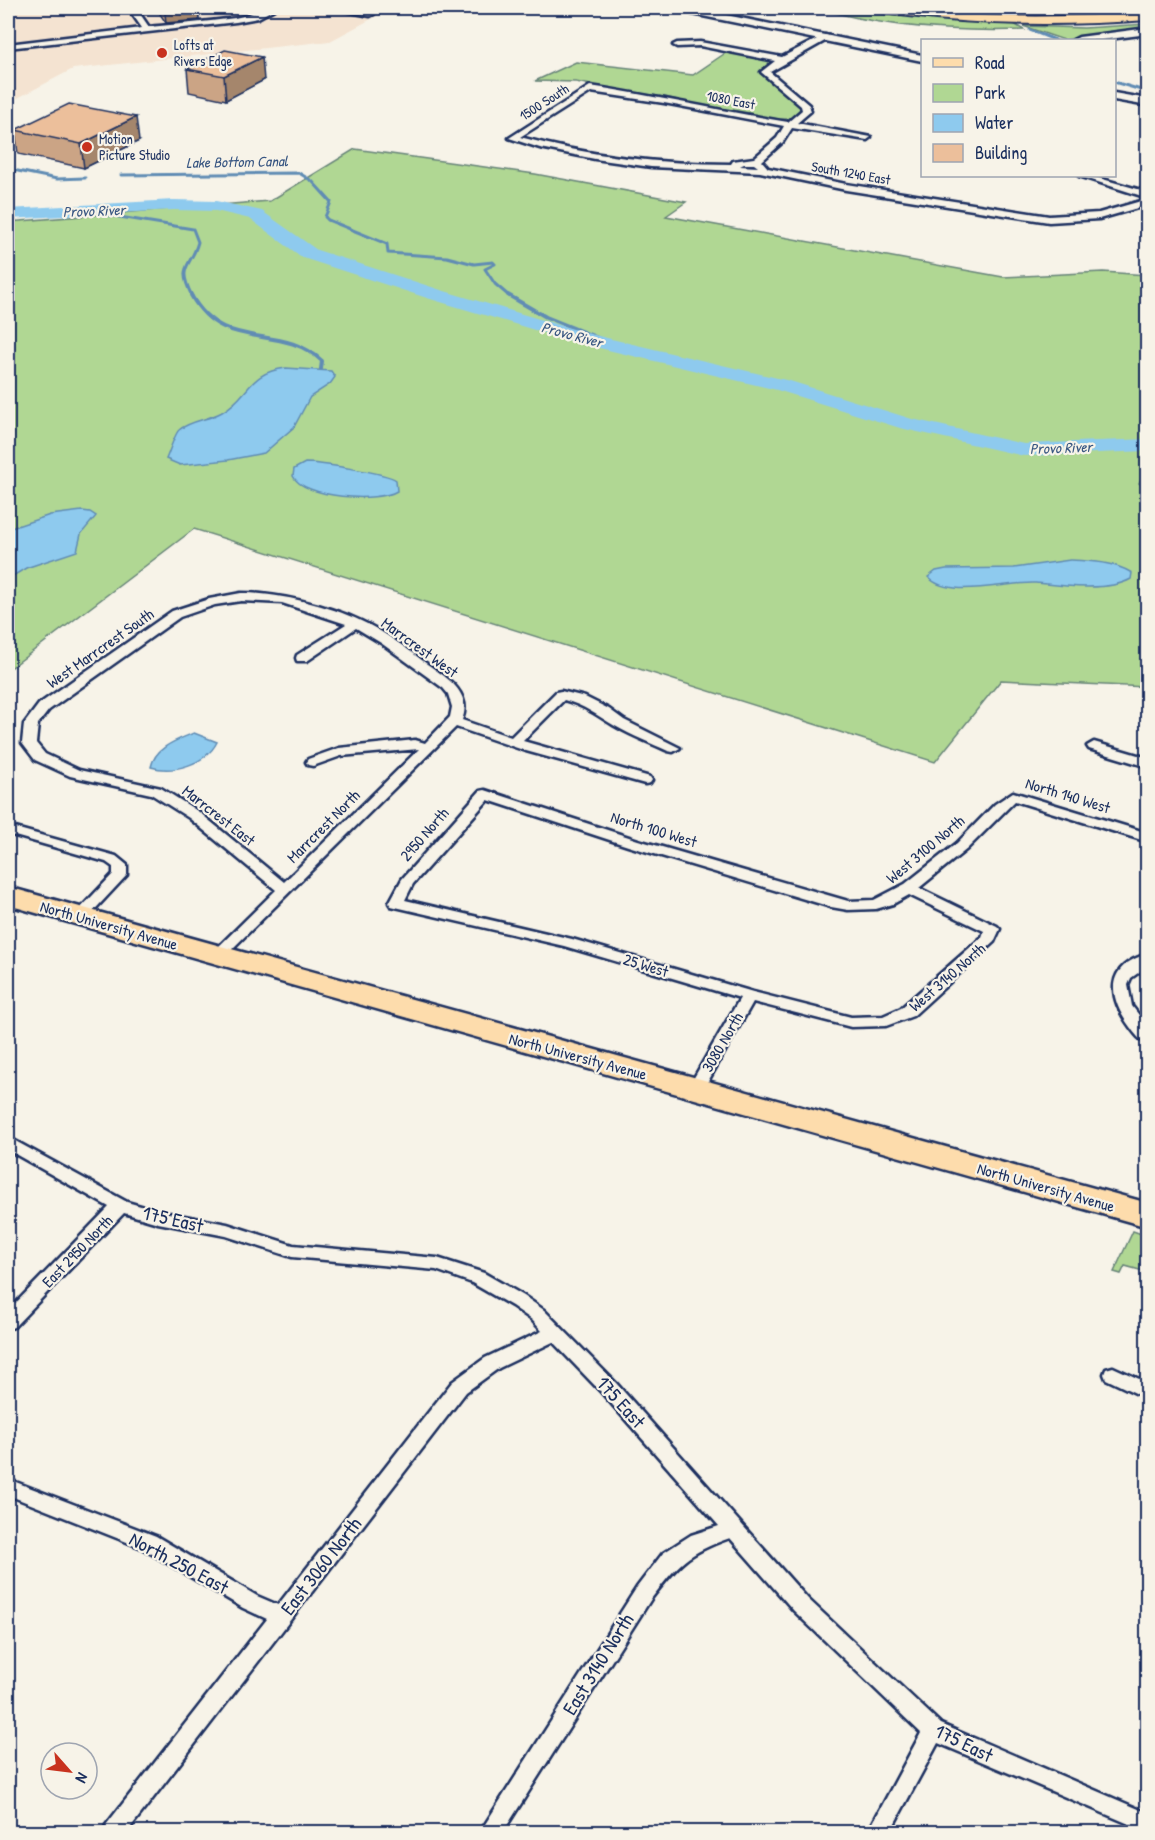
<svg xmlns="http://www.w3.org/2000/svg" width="1155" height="1840" viewBox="0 0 1155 1840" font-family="'Patrick Hand',sans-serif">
<rect width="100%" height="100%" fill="#f7f3e8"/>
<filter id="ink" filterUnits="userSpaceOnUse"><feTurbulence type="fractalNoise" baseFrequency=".0167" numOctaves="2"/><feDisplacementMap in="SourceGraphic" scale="12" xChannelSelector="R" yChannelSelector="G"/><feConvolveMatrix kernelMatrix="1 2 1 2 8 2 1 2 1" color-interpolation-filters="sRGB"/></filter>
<g filter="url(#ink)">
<path fill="#f4e3d1" d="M 8,8 L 392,8 L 330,41 L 73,69 L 8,103 Z"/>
<g fill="#b0d793" stroke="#668378" stroke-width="1.5">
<path d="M 818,8 L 852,8 L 928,19 L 1014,24 L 1024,30 C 955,32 884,28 818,8 Z"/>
<path d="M 1147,24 L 1148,29 L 1064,40 L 1023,26 L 1084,28 Z"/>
<path d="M 727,52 L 772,61 L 763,69 L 763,74 L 798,104 L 801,108 L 791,119 L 779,119 L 742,115 L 665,97 L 616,90 L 576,82 L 535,81 L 576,62 L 693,75 Z"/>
<path d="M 355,149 L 535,174 L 686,202 L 666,216 L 1003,277 L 1103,272 L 1147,275 L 1148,466 L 1139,483 L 1148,490 L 1147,687 L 1001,680 L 935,762 L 194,529 L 8,670 L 8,222 L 270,201 Z"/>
<path d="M 1133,1231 L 1147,1236 L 1147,1272 L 1125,1266 L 1121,1274 L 1114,1272 Z"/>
</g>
<g fill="#8ecaee" stroke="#608cb4" stroke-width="1.5">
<path d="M 286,368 L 331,371 L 335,377 L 330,384 L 310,397 L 294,427 L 264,453 L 228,460 L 180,465 L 166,459 C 169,453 175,433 179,430 C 191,420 209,420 222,412 C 249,397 248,372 286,368 Z"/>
<path d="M 305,463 C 319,463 388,473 396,480 L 397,491 C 378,503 303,498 293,476 L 294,469 Z"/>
<path d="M 82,511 L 90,512 L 96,516 L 81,534 L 77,551 L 26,568 L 8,579 L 8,529 L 50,515 Z"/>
<path d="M 1070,560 C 1091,561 1114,562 1132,573 L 1131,579 C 1108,592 1062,586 1036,583 C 1008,581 949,600 928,577 L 936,571 L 946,569 L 1014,568 Z"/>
<path d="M 194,733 L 217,742 C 206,764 173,774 151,767 C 155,747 177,740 194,733 Z"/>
</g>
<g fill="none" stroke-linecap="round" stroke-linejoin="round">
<g stroke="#608cb4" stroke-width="3">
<path d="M 1030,30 L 1055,40"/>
<path d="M 1114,82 L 1148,92"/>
<path d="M 8,169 L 57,179 L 85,178"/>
<path d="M 121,175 L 299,173 L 312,181 L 331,202 L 325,217 L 328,220 L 387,244 L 388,253 L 447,257 L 474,264 L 493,262 L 495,264 L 485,269 L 495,284 L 509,296"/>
<path d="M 83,211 L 193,229 L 198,242 C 191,268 176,265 192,296"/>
</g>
<g stroke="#608cb4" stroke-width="4">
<path d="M 191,295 C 224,355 280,321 322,361 L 321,369"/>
<path d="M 508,295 L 546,317 L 623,348"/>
</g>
<path fill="#8ecaee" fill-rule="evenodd" d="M 174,200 L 216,201 L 262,211 L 317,250 L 441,290 L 590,334 L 790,381 L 912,419 L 1024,444 L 1148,439 L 1148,451 L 1024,456 L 900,428 L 777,390 L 578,343 L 427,298 L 303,258 L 250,219 L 216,211 L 174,210 L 8,219 L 8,209 Z"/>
<defs>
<g id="street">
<path d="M 128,8 L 136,8 L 149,27 C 177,24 206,22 235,18 C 249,16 263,7 276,8 L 258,18 L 236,22 L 8,48 L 8,44 L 142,28 Z"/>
<path d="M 331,8 L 346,8 L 374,14 L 370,16 Z"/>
<path d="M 825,35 L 832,37 L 770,72 L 809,105 L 811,111 L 797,123 L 871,137 L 867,140 L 792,128 L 783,142 L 762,161 L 768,168 L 846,184 L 1049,216 L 1099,213 L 1148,199 L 1148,205 L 1099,219 L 1049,222 L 846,190 L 760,172 L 651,167 L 595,159 L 540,148 L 509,138 L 590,86 C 656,96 722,111 788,122 L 802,110 L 801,106 L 761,72 L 775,61 L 700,46 L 677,47 L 673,45 L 677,43 L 700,42 L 782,57 ZM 591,92 L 664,103 L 784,126 L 777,138 L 754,158 L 733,161 L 731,164 C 660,164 589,156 520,137 ZM 744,164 L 754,164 L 758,167 L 740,166 Z"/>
<path d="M 1079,176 L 1092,176 L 1148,192 L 1148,198 Z"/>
<path d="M 241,593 C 278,593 327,605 361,621 C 385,632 406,648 427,664 C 446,677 473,693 462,720 L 511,737 L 556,692 L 561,691 L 585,697 L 609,709 L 624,720 L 680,748 L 673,752 L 668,751 C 651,743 632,736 615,726 C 598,716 584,705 564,700 L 523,741 L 650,777 L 652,780 L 650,783 L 645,784 L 526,751 L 456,727 L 222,959 L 212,959 L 209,956 L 212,953 L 276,890 L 189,818 L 151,794 L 70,776 L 35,760 L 22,743 L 24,724 L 39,704 L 172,611 L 209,599 ZM 241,601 L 282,603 L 346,624 L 297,655 L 296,658 L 297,661 L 307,661 L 356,628 L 381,643 L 443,688 L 448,694 L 452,707 L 450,717 L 425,743 L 415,740 L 339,748 L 308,759 L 306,762 L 308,765 L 313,766 L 341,756 L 419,749 L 284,882 L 199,812 L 161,788 L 79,770 L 45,754 L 36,743 L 38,724 L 49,710 L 180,617 L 215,605 Z"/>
<path d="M 1094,742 L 1148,758 L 1148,767 L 1089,749 L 1087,746 Z"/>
<path d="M 485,790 L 638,840 L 848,901 L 874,900 L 905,884 L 957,843 L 995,804 L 1013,792 L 1148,833 L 1148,842 L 1015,801 L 967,849 L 919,888 L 997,926 L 1000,929 L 994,942 L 913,1016 L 886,1026 L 851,1027 L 753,1002 L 702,1092 L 690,1092 L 688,1088 L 740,998 L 564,946 L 391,906 L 389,903 L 402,879 L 480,791 ZM 488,800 L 628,846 L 831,907 L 848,910 L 876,909 L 893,904 L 909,895 L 984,931 L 982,937 L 901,1008 L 883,1016 L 851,1017 L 753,992 L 572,939 L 405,900 L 413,884 Z"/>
<path d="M 8,826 L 116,856 L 127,865 L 127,875 L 85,920 L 75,920 L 73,917 L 75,914 L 113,874 L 113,867 L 106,862 L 8,834 Z"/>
<path d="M 1148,954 L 1148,966 L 1131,978 L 1128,985 L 1132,1006 L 1148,1027 L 1148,1043 C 1140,1041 1135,1034 1130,1027 C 1108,997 1104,966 1148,954 Z"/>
<path d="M 8,1137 L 127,1202 L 158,1211 L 227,1224 L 293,1245 L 437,1258 L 484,1273 L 524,1296 L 544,1310 L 616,1383 L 808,1599 L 941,1724 L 1148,1813 L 1148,1832 L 938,1743 L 890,1832 L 868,1832 L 921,1733 L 794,1611 L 730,1538 C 687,1553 678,1564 651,1599 L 503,1832 L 480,1832 L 637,1587 L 663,1553 L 691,1535 L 719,1526 L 602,1393 L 553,1342 L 499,1368 L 466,1392 L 127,1832 L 103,1832 L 106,1825 L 267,1619 L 243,1608 L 142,1548 L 8,1495 L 8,1479 L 156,1536 L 257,1596 L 278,1605 L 452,1382 L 485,1358 L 542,1331 L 532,1320 L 512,1306 L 472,1283 L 436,1270 L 292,1257 L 226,1236 L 158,1223 L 124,1213 L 14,1327 L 8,1329 L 8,1311 L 109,1207 L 8,1150 Z"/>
<path d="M 1113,1367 L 1148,1383 L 1148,1399 L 1106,1379 L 1104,1374 L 1106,1369 Z"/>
</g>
<g id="secondary">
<path d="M 673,8 L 692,8 L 922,55 L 922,61 L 678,11 Z"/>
<path d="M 1148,28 L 1148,34 L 1101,40 L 1073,40 L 1079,37 Z"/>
<path d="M 1114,93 L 1148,99 L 1148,106 L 1114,100 Z"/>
</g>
<path id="primary" d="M 874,8 C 908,4 945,13 980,15 C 1036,18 1092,16 1148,12 L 1148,20 C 1068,26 988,26 909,16 C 898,14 881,15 874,8 Z"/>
<path id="highway" d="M 8,887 L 1148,1203 L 1148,1227 L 8,905 Z"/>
</defs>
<use href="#street" stroke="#1b2f5e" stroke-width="5"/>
<use href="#secondary" stroke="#1b2f5e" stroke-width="5"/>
<use href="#primary" stroke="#1b2f5e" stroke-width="4"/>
<use href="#highway" stroke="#1b2f5e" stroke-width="5"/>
<use href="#street" fill="#f7f3e8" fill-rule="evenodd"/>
<use href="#secondary" fill="#f7f3e8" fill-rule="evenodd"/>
<use href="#primary" fill="#fddcac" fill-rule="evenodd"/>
<use href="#highway" fill="#fddcac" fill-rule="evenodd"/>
</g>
<g fill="#cba485" stroke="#1b2f5e" stroke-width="1.5">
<path d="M 156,8 L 197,8 L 199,20 L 166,23 Z"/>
<path d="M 187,69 L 264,80 L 226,100 L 189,92 Z"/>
<path d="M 15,130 L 139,141 L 84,168 L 18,154 Z"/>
</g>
<g fill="#a5866c" stroke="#1b2f5e" stroke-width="1.5">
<path d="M 198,10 L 199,20 L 166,23 L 165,13 Z"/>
<path d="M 262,57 L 264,80 L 226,100 L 224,76 Z"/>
<path d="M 136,117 L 139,141 L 84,168 L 81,144 Z"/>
</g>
<g fill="#ecbf9b" stroke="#1b2f5e" stroke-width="1.5">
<path d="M 161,8 L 197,8 L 198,10 L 165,13 Z"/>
<path d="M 225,50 L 262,57 L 224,76 L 187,69 Z"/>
<path d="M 69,104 L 136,117 L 81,144 L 15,130 Z"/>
</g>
</g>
<g fill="#c8321e" stroke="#f7f3e8" stroke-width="2">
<circle cx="162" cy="53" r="6"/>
<circle cx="87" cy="147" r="6"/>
</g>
<g text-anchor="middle" stroke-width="4.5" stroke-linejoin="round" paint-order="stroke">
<g font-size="14" fill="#1b2f5e" stroke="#f7f3e8" text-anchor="start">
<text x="174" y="50">Lofts at<tspan x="174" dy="16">Rivers Edge</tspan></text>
<text x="99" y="144">Motion<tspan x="99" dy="16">Picture Studio</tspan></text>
</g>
<g font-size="14" fill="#1b2f5e" stroke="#f7f3e8">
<text transform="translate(731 100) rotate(11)" y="5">1080 East</text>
<text transform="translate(544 102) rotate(-33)" y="5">1500 South</text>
<text transform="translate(851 173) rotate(10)" y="5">South 1240 East</text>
</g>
<g font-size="15" font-style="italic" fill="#385682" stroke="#f7f3e8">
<text transform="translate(237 162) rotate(-1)" y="5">Lake Bottom Canal</text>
<text transform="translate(94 211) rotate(-2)" y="5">Provo River</text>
<text transform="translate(572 335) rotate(15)" y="5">Provo River</text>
<text transform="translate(1061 448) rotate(-2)" y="5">Provo River</text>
</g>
<g font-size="16" fill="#1b2f5e" stroke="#f7f3e8">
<text transform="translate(420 647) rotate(36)" y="6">Marrcrest West</text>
<text transform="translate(100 648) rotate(-35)" y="6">West Marrcrest South</text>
<text transform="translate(1068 795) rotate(17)" y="6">North 140 West</text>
<text transform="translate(219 815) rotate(38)" y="6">Marrcrest East</text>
<text transform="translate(323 826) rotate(-45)" y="6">Marrcrest North</text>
<text transform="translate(654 829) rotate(17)" y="6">North 100 West</text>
<text transform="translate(424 834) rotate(-49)" y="6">2950 North</text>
<text transform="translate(925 849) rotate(-40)" y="6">West 3100 North</text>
<text transform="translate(109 925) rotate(16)" y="6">North University Avenue</text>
<text transform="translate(646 965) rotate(17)" y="6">25 West</text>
<text transform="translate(947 977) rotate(-41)" y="6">West 3140 North</text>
<text transform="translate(722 1042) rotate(-60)" y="6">3080 North</text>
<text transform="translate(578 1056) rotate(15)" y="6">North University Avenue</text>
<text transform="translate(1046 1187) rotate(16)" y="6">North University Avenue</text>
<text transform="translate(77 1251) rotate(-46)" y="6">East 2950 North</text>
</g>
<g font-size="20" fill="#1b2f5e" stroke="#f7f3e8">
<text transform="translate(173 1219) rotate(13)" y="7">175 East</text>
<text transform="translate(621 1402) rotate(48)" y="7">175 East</text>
<text transform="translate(179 1563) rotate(28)" y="7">North 250 East</text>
<text transform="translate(321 1566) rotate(-52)" y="7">East 3060 North</text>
<text transform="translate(598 1664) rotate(-58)" y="7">East 3140 North</text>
<text transform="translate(964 1743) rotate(26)" y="7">175 East</text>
</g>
</g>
<rect width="1155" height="1840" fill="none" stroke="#f7f3e8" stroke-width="30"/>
<rect x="15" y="15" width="1125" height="1810" fill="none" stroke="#1b2f5e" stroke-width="2" filter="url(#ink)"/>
<rect x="921" y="39" width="195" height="138" fill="#f7f3e8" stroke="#9fa5b1" stroke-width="1.5"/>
<rect x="933" y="58" width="30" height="9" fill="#fddcac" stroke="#9fa5b1" stroke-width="1.5"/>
<text x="975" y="69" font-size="18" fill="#1b2f5e">Road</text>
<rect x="933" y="84" width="30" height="18" fill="#b0d793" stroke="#9fa5b1" stroke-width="1.5"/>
<text x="975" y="99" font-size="18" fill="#1b2f5e">Park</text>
<rect x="933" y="114" width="30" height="18" fill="#8ecaee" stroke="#9fa5b1" stroke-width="1.5"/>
<text x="975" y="129" font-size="18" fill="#1b2f5e">Water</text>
<rect x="933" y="144" width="30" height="18" fill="#ecbf9b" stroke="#9fa5b1" stroke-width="1.5"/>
<text x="975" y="159" font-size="18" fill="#1b2f5e">Building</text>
<g transform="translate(69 1771) rotate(118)"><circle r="28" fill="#f7f3e8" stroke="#9fa5b1" stroke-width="1.5"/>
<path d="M0-4.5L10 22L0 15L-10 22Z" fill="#c8321e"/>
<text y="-9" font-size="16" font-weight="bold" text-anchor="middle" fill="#1b2f5e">N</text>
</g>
</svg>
